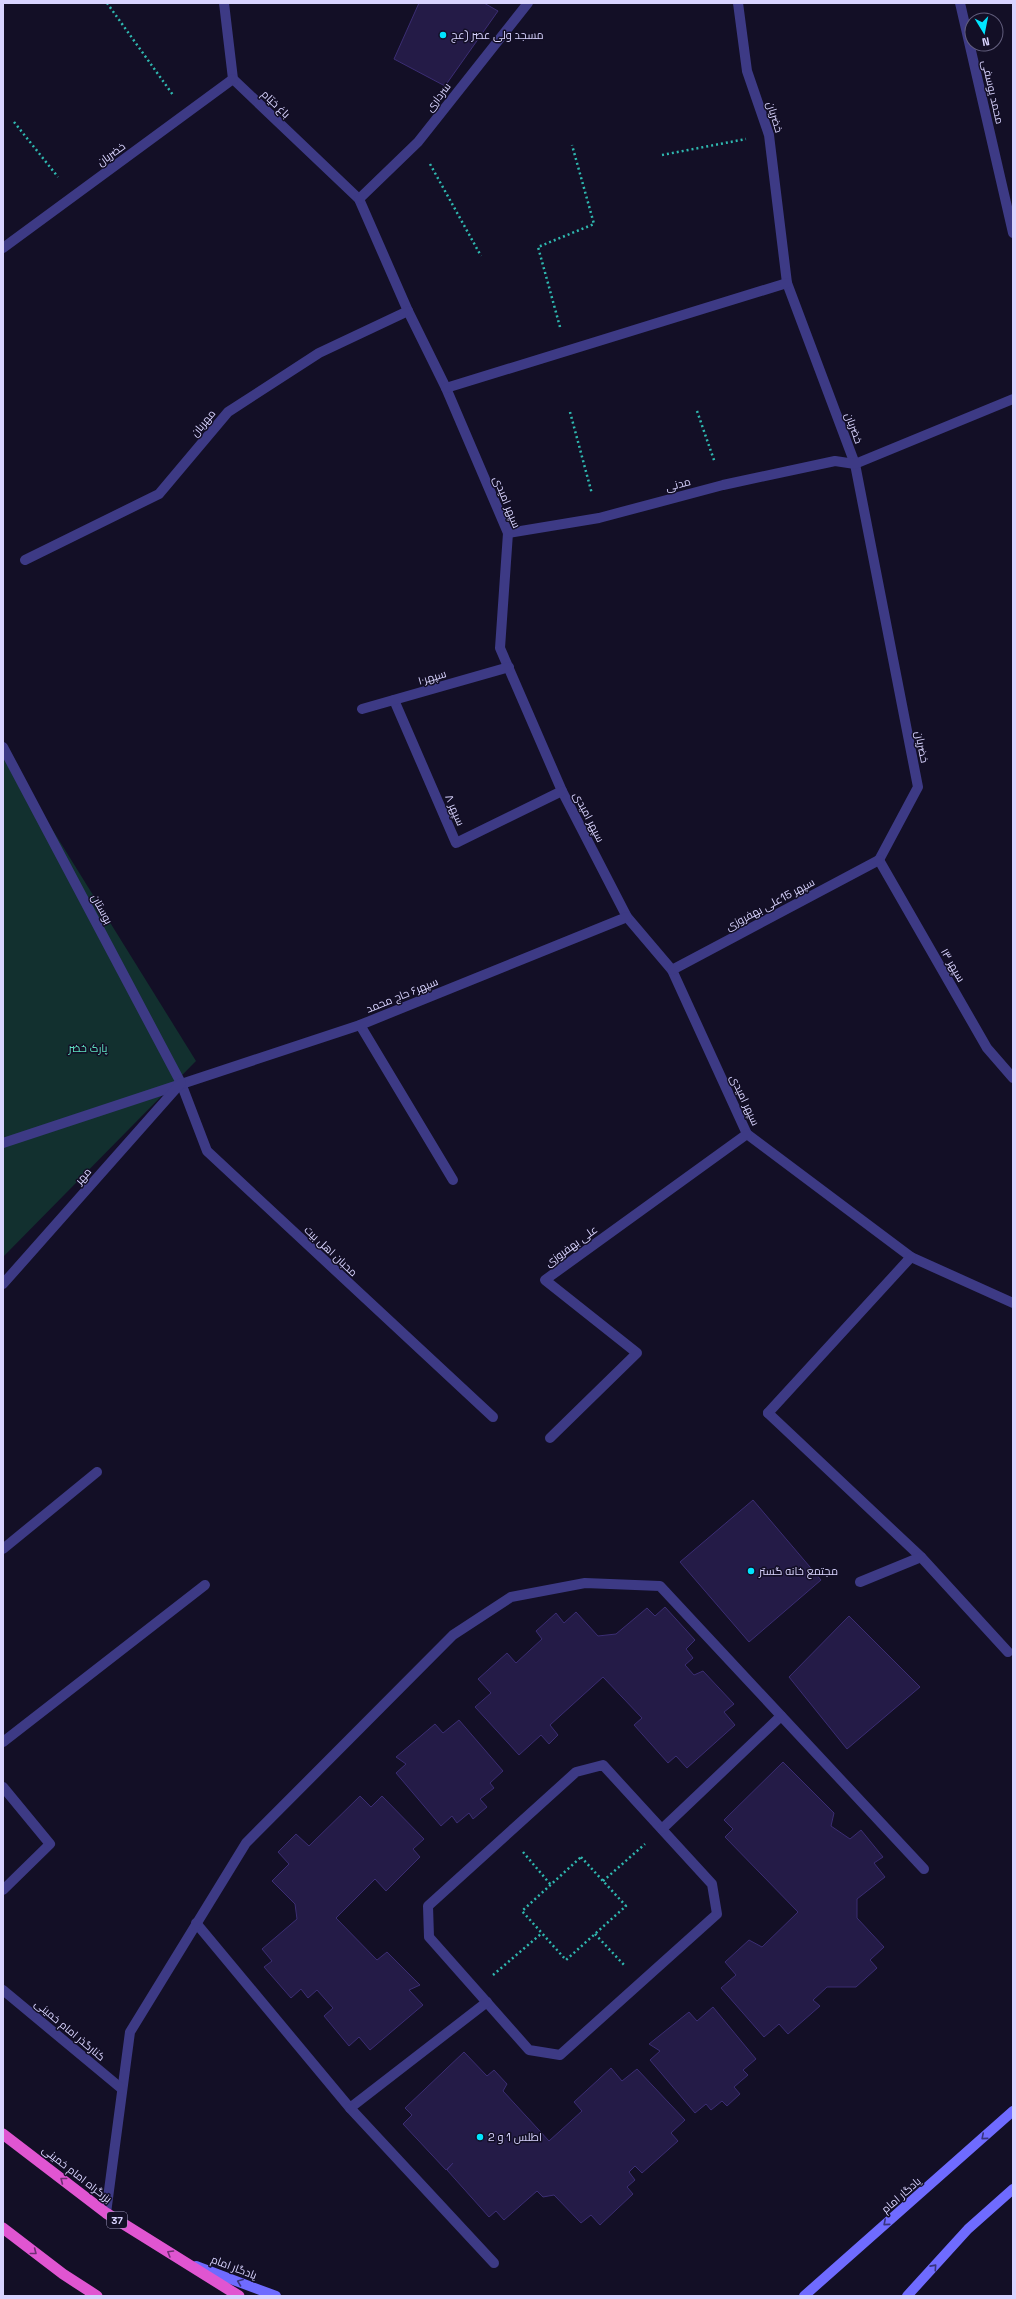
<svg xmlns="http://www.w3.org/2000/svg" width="1016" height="2299" viewBox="0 0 1016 2299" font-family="'Space Grotesk',Cairo,sans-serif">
<rect width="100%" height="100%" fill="#130f26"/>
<path fill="#12302f" d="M 3,750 L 196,1061 L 3,1257 Z"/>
<g fill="#241b47" stroke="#3b2d73">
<path d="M 419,3 L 484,3 L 498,11 L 445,86 L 394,59 Z"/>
<path d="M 753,1500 L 821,1580 L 749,1642 L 680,1562 Z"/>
<path d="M 665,1607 L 695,1640 L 686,1649 L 693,1658 L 685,1665 L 694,1675 L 703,1671 L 734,1704 L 724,1712 L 735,1725 L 687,1768 L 676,1756 L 668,1763 L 634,1725 L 642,1718 L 603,1677 L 550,1725 L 558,1735 L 549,1744 L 541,1735 L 519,1755 L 475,1707 L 491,1693 L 478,1679 L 507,1653 L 516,1663 L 542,1639 L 536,1631 L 556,1613 L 564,1623 L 576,1612 L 598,1636 L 616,1634 L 647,1608 L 655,1616 Z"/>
<path d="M 849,1616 L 920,1687 L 847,1749 L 789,1677 Z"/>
<path d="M 459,1720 L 503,1771 L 490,1783 L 494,1788 L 480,1799 L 487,1807 L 473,1819 L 469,1813 L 457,1823 L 452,1816 L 441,1826 L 396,1773 L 406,1764 L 396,1757 L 435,1724 L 443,1733 Z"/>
<path d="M 783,1762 L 834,1813 L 831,1826 L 850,1839 L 861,1830 L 883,1857 L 874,1863 L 885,1877 L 857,1899 L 857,1918 L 884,1947 L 870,1960 L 877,1968 L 856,1987 L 827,1987 L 813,2000 L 820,2006 L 788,2034 L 779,2024 L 764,2037 L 721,1988 L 736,1975 L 725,1962 L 749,1940 L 762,1947 L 798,1912 L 725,1837 L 733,1829 L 724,1820 Z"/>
<path d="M 360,1796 L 371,1807 L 382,1796 L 424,1839 L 413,1849 L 420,1857 L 386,1891 L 375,1879 L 336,1918 L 377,1960 L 387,1952 L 420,1985 L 409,1990 L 423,2005 L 370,2050 L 359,2037 L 349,2046 L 324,2016 L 333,2008 L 317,1990 L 308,1998 L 301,1989 L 291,1998 L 264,1967 L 272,1961 L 262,1949 L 297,1919 L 295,1904 L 272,1881 L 289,1864 L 278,1852 L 296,1834 L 309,1846 Z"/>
<path d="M 713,2007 L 756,2059 L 743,2070 L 748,2075 L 734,2087 L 740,2094 L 727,2106 L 722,2101 L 711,2110 L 706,2104 L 695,2113 L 650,2060 L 660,2051 L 649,2044 L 689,2012 L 697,2021 Z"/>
<path d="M 464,2052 L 487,2076 L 494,2070 L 507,2084 L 503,2091 L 549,2141 L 582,2111 L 574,2102 L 611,2068 L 622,2081 L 637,2069 L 685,2120 L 671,2133 L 678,2141 L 642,2173 L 635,2166 L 629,2172 L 635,2180 L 627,2187 L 633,2194 L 600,2225 L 591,2215 L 581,2223 L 554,2195 L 543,2197 L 537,2191 L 504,2220 L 496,2211 L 489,2217 L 447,2170 L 453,2163 L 446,2170 L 403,2124 L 412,2115 L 405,2108 Z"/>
</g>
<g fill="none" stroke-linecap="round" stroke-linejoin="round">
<g stroke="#2fb8b0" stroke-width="2.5" stroke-dasharray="2 3" stroke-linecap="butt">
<path d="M 107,3 L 173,95"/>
<path d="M 14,122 L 58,177"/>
<path d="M 662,155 L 746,139"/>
<path d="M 430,164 L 481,256"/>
<path d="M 560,327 L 538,247 L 594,224 L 572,145"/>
<path d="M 697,411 L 715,463"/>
<path d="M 570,412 L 592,494"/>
<path d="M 523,1852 L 551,1885"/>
<path d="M 581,1857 L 626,1906 L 566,1960 L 522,1911 Z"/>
<path d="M 603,1881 L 645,1844"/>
<path d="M 595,1934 L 625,1966"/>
<path d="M 493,1975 L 542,1933"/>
</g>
<g stroke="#3d3a85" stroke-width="10">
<path d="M 768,1413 L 921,1557 L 1008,1652"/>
<path d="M 860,1582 L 921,1557"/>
<path d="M 603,1765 L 712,1884 L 717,1914 L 560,2055 L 529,2050 L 429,1937 L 428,1906 L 576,1772 Z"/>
<path d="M 662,1829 L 781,1716"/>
<path d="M 196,1923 L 350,2108 L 487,2002"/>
<path d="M 350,2108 L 494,2263"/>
<path d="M 106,2213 L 130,2032 L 246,1843 L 453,1635 L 511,1597 L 585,1583 L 660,1586 L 924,1869"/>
</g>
<g stroke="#3d3a85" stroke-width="10">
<path d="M 224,3 L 233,79 L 359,199 L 408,311 L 446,388 L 508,533 L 500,648 L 562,791 L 627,917 L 672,970 L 747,1134 L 911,1257 L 1013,1303"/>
<path d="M 738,3 L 747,71 L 769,135 L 787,283 L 855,464 L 918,787 L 879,860"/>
<path d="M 960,3 L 1013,233"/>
<path d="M 359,199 L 418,142 L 528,3"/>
<path d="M 3,248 L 233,79"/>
<path d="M 446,388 L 787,283"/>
<path d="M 508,533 L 599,518 L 723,485 L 835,461 L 855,464 L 1013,399"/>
<path d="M 25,560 L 159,494 L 228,412 L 319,353 L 408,311"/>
<path d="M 394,700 L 456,843 L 562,791"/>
<path d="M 362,709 L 509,667"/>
<path d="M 3,747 L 181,1083 L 207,1151 L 493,1417"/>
<path d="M 879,860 L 987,1048 L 1013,1078"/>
<path d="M 672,970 L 879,860"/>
<path d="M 360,1025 L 453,1180"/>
<path d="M 3,1143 L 360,1025 L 627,917"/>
<path d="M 3,1284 L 181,1083"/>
<path d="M 768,1413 L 911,1257"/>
<path d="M 550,1438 L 637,1353 L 545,1280 L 747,1134"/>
<path d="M 3,1549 L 97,1472"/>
<path d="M 3,1742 L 205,1585"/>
<path d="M 3,1787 L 50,1844 L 3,1890"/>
<path d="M 3,1990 L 122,2089"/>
</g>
<g stroke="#6f6bff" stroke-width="10">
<path d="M 196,2266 L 276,2296"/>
<path d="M 804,2296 L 1013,2111"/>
<path d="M 907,2296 L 968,2229 L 1013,2189"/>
</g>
<g stroke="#e055d1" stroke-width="11">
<path d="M 3,2134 L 106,2213 L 239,2296"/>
<path d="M 3,2228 L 63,2274 L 97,2296"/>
</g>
</g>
<defs><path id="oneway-chevron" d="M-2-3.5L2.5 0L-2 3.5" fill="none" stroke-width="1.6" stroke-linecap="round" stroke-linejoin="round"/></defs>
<g stroke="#38347d">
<use href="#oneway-chevron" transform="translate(984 2137) rotate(139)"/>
<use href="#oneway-chevron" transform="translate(886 2223) rotate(139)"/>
<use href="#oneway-chevron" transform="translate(934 2267) rotate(-48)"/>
<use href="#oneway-chevron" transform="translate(240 2282) rotate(-159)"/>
</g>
<g stroke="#6f2e73">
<use href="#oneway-chevron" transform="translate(63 2180) rotate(-142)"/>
<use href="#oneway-chevron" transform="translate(34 2252) rotate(38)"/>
<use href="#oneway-chevron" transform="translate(170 2253) rotate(-149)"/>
</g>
<g fill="#00e5ff" stroke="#130f26" stroke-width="1.5">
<circle cx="443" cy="35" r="4"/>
<circle cx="751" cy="1571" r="4"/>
<circle cx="480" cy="2137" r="4"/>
</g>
<g text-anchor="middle" stroke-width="3" stroke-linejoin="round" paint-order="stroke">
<rect fill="#130f26" stroke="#9e99be" stroke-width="1" x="107" y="2212" width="20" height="16" rx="3"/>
<g font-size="10" font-weight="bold" fill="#d9d4ff">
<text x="117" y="2224">37</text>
</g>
<g font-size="11" fill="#d9d4ff" stroke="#130f26" text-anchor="start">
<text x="451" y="39">مسجد ولی عصر (عج</text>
<text x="759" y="1575">مجتمع خانه گستر</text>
<text x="488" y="2141">اطلس 1 و 2</text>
</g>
<g font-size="11" fill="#d9d4ff" stroke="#130f26">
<text transform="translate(993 92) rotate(77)" y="4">محمد یوسفی</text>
<text transform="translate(438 97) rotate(-52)" y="4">سرداری</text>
<text transform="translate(276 104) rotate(44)" y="4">باغ خیّام</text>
<text transform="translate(775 117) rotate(73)" y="4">خضریان</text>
<text transform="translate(111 154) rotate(-36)" y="4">خضریان</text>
<text transform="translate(203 423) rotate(-50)" y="4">مهربان</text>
<text transform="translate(854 428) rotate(70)" y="4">خضریان</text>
<text transform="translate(678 484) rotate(-15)" y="4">مدنی</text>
<text transform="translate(507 502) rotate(68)" y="4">سپهر امیدی</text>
<text transform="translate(432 677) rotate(-16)" y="4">سپهر۱۰</text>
<text transform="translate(922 747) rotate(79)" y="4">خضریان</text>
<text transform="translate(455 810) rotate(67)" y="4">سپهر ۸</text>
<text transform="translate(589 817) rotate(63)" y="4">سپهر امیدی</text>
<text transform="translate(770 904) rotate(-28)" y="4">سپهر 15علی بهفروزی</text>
<text transform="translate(102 909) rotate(62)" y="4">بوستان</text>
<text transform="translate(953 965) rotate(60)" y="4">سپهر ۱۳</text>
<text transform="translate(402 995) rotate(-22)" y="4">سپهر۶ حاج محمد</text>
<text transform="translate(745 1100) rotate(65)" y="4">سپهر امیدی</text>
<text transform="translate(83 1176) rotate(-49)" y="4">مهر</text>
<text transform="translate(571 1246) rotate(-36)" y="4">علی بهفروزی</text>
<text transform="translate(331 1251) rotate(43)" y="4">محبان اهل بیت</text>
<text transform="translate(70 2030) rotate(40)" y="4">کنارگذر امام خمینی</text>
<text transform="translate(77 2174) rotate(38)" y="4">بزرگراه امام خمینی</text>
<text transform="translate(901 2195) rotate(-41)" y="4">یادگار امام</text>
<text transform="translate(234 2267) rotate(21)" y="4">یادگار امام</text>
</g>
<g font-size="11" fill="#5fe0c0" stroke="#130f26">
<text x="88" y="1052">پارک خضر</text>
</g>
</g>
<rect width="1016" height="2299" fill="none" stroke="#d9d4ff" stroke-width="8"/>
<g transform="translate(984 32) rotate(170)"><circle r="19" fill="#130f26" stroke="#625e7d"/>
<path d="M0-3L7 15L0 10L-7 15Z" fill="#00e5ff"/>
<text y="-6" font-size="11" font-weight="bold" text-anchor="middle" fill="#d9d4ff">N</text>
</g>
</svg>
